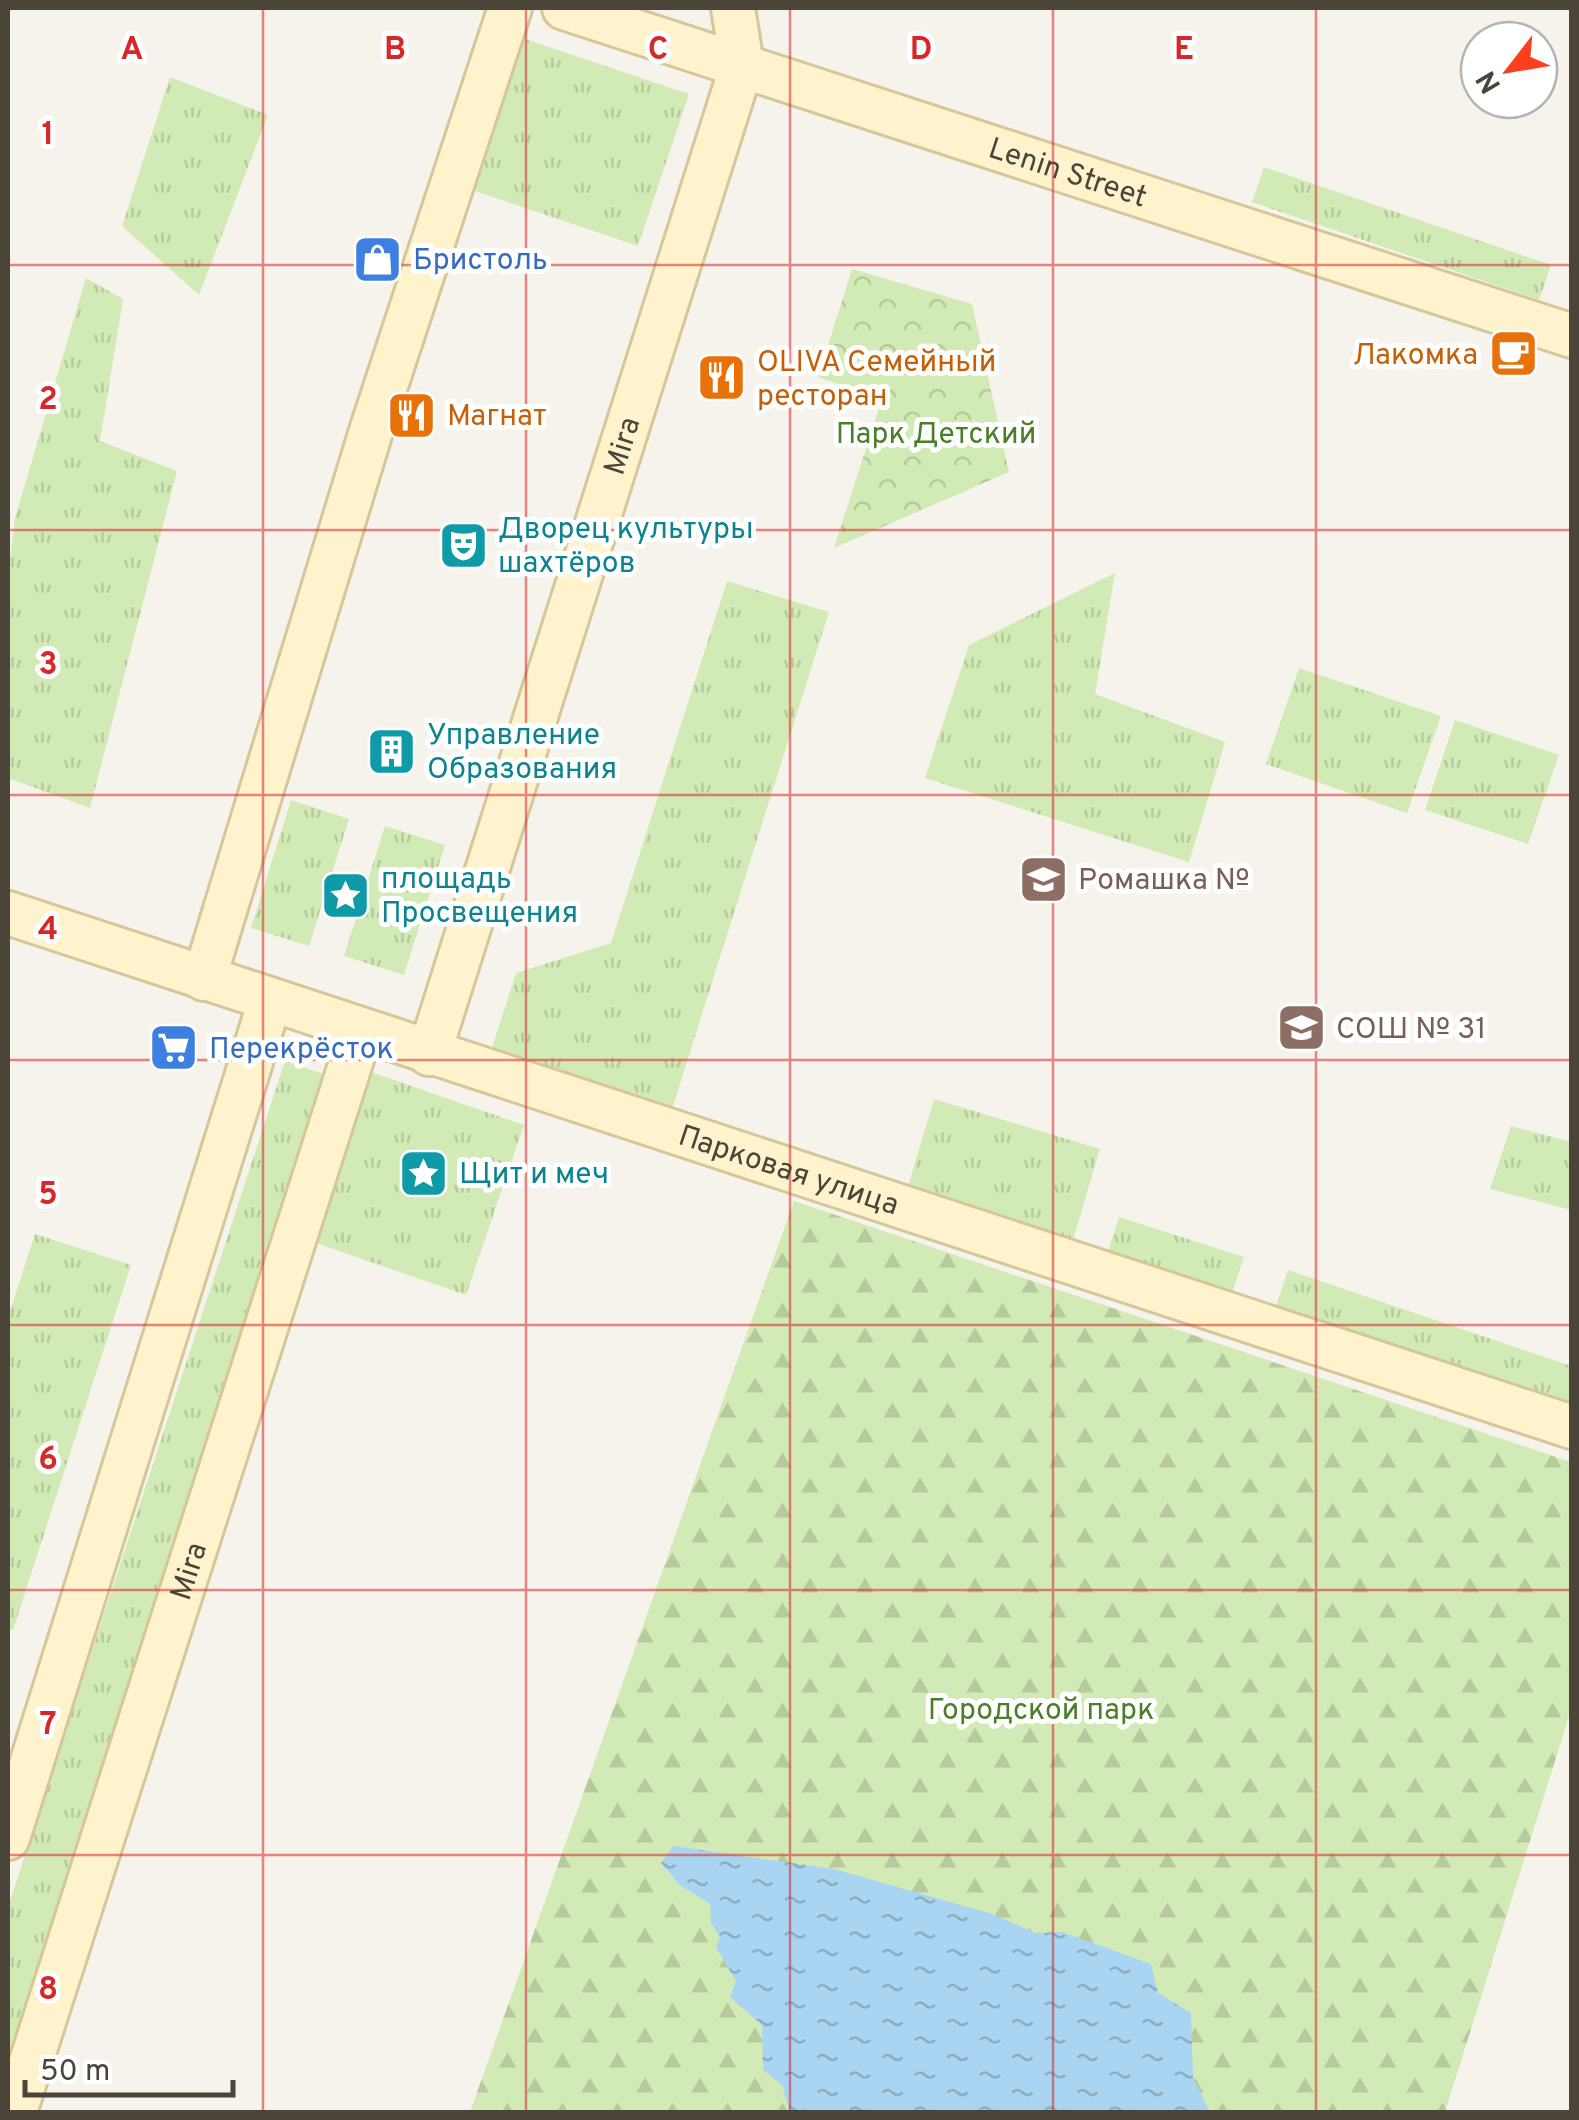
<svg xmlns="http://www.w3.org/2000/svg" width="1579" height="2120" viewBox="0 0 1579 2120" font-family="Overpass,sans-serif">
<defs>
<pattern id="grass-tufts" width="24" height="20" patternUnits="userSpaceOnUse" patternTransform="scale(2.5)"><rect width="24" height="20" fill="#d2eab5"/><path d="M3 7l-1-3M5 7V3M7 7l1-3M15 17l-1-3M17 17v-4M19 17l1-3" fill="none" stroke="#b6ca9c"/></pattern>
<pattern id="forest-firs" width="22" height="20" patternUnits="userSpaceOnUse" patternTransform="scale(2.5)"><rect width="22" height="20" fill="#d2eab5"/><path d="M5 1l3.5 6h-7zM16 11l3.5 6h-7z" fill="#b6ca9c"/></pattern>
<pattern id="park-crowns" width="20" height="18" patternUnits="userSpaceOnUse" patternTransform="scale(2.5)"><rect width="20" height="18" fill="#d2eab5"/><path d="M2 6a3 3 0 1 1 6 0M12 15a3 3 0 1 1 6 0" fill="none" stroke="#b6ca9c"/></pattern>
<pattern id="water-ripples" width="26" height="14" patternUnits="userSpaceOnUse" patternTransform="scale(2.5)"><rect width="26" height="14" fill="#a9d4f2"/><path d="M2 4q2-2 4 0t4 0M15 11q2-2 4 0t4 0" fill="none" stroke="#8caec5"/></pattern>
</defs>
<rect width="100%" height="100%" fill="#f6f3ec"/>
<g fill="url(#grass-tufts)">
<path d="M 516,36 L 689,94 L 638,246 L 466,188 Z"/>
<path d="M 170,77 L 268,115 L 199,295 L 122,226 Z"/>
<path d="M 1264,167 L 1551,265 L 1539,300 L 1252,202 Z"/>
<path d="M 86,278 L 123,299 L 100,441 L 177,471 L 90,808 L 8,778 L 8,575 L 15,518 Z"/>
<path d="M 1115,573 L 1095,694 L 1225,742 L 1189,862 L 925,778 L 969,645 Z"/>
<path d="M 727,581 L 829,612 L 672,1109 L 491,1051 L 516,973 L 611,943 Z"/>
<path d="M 1299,668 L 1441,716 L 1407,813 L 1266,764 Z"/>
<path d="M 1455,720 L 1559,755 L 1528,844 L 1425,810 Z"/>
<path d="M 291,800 L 349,819 L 309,946 L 251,928 Z"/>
<path d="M 385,826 L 445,845 L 404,975 L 344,956 Z"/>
<path d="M 285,1061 L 332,1077 L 8,2067 L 8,1907 Z"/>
<path d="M 371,1072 L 524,1125 L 466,1295 L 313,1242 Z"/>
<path d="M 934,1099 L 1100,1149 L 1073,1240 L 907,1190 Z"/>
<path d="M 1511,1126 L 1571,1142 L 1571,1210 L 1490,1189 Z"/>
<path d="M 1119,1217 L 1244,1257 L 1229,1302 L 1105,1261 Z"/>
<path d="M 35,1234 L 131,1265 L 13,1630 L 8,1628 L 8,1317 Z"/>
<path d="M 1288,1270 L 1571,1366 L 1571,1414 L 1274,1312 Z"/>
</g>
<path fill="url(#forest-firs)" d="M 794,1201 L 1571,1462 L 1571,1710 L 1445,2112 L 470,2112 Z"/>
<path fill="url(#park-crowns)" d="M 852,269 L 972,304 L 1009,472 L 834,548 L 882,399 L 818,377 Z"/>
<path fill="url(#water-ripples)" d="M 673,1846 L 834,1869 L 992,1914 L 1035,1933 L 1062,1932 L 1151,1964 L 1158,1993 L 1191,2013 L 1193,2078 L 1210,2112 L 790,2112 L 782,2085 L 763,2070 L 762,2025 L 730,1997 L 736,1981 L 716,1947 L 720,1937 L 711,1923 L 710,1904 L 680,1885 L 661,1863 Z"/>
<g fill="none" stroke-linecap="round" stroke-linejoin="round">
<defs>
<g id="secondary">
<path id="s1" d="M 564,8 L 1572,336"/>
<path id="s2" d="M 8,913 L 1572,1427"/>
<path d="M 204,979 L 372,428 L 510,8"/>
<path id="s3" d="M 429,1054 L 742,65 L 733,8"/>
<path d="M 8,1838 L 270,1001"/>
<path id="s4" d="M 15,2112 L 361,1031"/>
</g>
</defs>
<use href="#secondary" stroke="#d6c79b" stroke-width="48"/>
<use href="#secondary" stroke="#fff3cd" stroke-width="42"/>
</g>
<path fill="none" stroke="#d62828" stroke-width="2.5" stroke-opacity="0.55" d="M 263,8 L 263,2112M 526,8 L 526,2112M 790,8 L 790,2112M 1053,8 L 1053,2112M 1316,8 L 1316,2112M 8,265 L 1572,265M 8,530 L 1572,530M 8,795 L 1572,795M 8,1060 L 1572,1060M 8,1325 L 1572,1325M 8,1590 L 1572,1590M 8,1855 L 1572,1855"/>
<defs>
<symbol id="shop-square" viewBox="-11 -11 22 22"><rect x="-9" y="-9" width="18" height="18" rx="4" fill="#3f7fe0" stroke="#fff"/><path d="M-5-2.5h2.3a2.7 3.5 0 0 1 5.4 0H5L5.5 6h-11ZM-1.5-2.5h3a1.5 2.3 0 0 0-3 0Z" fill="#fff"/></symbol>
<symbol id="cafe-square" viewBox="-11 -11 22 22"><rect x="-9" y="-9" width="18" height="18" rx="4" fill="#e8710a" stroke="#fff"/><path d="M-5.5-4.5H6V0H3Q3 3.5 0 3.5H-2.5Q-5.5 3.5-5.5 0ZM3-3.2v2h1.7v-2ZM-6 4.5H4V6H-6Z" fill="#fff"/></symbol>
<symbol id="restaurant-square" viewBox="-11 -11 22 22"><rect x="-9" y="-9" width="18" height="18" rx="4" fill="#e8710a" stroke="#fff"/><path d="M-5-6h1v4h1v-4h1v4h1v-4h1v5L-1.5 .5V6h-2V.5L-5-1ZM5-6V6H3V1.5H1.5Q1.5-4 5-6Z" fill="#fff"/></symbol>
<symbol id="theatre-square" viewBox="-11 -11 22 22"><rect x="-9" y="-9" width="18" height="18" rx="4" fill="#0f9aa8" stroke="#fff"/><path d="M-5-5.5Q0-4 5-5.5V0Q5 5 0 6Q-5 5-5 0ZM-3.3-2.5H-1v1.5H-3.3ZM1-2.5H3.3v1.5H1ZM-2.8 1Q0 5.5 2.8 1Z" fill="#fff"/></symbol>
<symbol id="building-square" viewBox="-11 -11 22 22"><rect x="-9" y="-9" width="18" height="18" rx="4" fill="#0f9aa8" stroke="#fff"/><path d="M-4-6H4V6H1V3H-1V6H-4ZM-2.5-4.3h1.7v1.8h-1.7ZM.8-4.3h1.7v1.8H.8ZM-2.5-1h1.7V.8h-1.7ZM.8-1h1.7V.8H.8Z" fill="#fff"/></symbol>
<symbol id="school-square" viewBox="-11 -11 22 22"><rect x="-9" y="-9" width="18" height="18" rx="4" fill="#8d6e63" stroke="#fff"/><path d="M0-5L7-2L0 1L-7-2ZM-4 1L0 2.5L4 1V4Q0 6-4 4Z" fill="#fff"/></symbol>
<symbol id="sight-square" viewBox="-11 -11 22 22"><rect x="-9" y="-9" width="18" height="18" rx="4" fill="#0f9aa8" stroke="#fff"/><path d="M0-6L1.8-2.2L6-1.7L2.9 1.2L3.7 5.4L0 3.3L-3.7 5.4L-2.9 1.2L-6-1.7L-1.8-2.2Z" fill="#fff"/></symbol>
<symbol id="supermarket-square" viewBox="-11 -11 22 22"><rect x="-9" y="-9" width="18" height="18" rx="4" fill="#3f7fe0" stroke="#fff"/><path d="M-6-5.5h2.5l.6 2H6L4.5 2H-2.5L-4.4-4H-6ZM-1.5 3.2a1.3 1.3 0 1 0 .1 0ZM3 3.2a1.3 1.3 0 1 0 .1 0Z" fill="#fff"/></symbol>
</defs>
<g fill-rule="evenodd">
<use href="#shop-square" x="350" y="232" width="55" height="55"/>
<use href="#cafe-square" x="1486" y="326" width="55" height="55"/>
<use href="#restaurant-square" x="694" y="350" width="55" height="55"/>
<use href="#restaurant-square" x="384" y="388" width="55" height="55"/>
<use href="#theatre-square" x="436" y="518" width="55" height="55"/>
<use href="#building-square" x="364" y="724" width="55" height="55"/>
<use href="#school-square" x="1016" y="852" width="55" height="55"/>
<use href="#sight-square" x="318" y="868" width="55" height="55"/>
<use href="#school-square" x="1274" y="1000" width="55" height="55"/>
<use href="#supermarket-square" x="146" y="1020" width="55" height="55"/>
<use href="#sight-square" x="396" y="1146" width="55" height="55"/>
</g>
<g text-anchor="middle" stroke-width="10" stroke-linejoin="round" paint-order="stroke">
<g font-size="30" fill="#4b4439" stroke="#fff">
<text dy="10" stroke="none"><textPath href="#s1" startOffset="530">Lenin Street</textPath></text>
<text dy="10" stroke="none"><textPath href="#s3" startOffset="638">Mira</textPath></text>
<text dy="10" stroke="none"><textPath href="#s2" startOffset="822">Парковая улица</textPath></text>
<text dy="10" stroke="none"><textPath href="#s4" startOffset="568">Mira</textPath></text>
</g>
<g font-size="30" fill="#366cbe" stroke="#fff" text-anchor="start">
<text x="413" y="269">Бристоль</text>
<text x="209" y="1058">Перекрёсток</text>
</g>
<g font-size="30" fill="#c56008" stroke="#fff" text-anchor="start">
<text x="1478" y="364" text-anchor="end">Лакомка</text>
<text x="757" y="371">OLIVA Семейный<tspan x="757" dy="34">ресторан</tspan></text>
<text x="447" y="425">Магнат</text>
</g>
<g font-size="30" fill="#4a7f2a" stroke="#fff">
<text x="936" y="443">Парк Детский</text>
<text x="1041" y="1719">Городской парк</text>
</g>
<g font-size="30" fill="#0d838f" stroke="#fff" text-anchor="start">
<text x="498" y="538">Дворец культуры<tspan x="498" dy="34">шахтёров</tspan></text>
<text x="427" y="744">Управление<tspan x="427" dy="34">Образования</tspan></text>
<text x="381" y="888">площадь<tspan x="381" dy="34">Просвещения</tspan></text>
<text x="459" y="1183">Щит и меч</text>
</g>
<g font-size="30" fill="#785e54" stroke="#fff" text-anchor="start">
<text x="1078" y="889">Ромашка №</text>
<text x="1336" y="1038">СОШ № 31</text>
</g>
</g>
<g font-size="32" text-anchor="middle" font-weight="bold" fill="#d62828" stroke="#fff" stroke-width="10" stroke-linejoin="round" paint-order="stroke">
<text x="132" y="59">A</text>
<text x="395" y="59">B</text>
<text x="658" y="59">C</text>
<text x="921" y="59">D</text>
<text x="1184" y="59">E</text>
<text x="48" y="144">1</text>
<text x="48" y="409">2</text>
<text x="48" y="674">3</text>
<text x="48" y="939">4</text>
<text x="48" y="1204">5</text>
<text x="48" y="1469">6</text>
<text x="48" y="1734">7</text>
<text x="48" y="1999">8</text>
</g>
<rect width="1579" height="2120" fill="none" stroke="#4b4439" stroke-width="20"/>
<g transform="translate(1509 70) rotate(239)"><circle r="48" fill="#ffffff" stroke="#b7b4b0" stroke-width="2.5"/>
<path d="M0-8L18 38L0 25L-18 38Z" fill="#fc3f1d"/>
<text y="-15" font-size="28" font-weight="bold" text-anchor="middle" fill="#4b4439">N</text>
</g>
<path d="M25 2080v15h208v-15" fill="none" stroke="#4b4439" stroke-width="5"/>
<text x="40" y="2080" font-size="30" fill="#4b4439" stroke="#ffffff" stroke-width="8" paint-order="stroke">50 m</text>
</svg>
